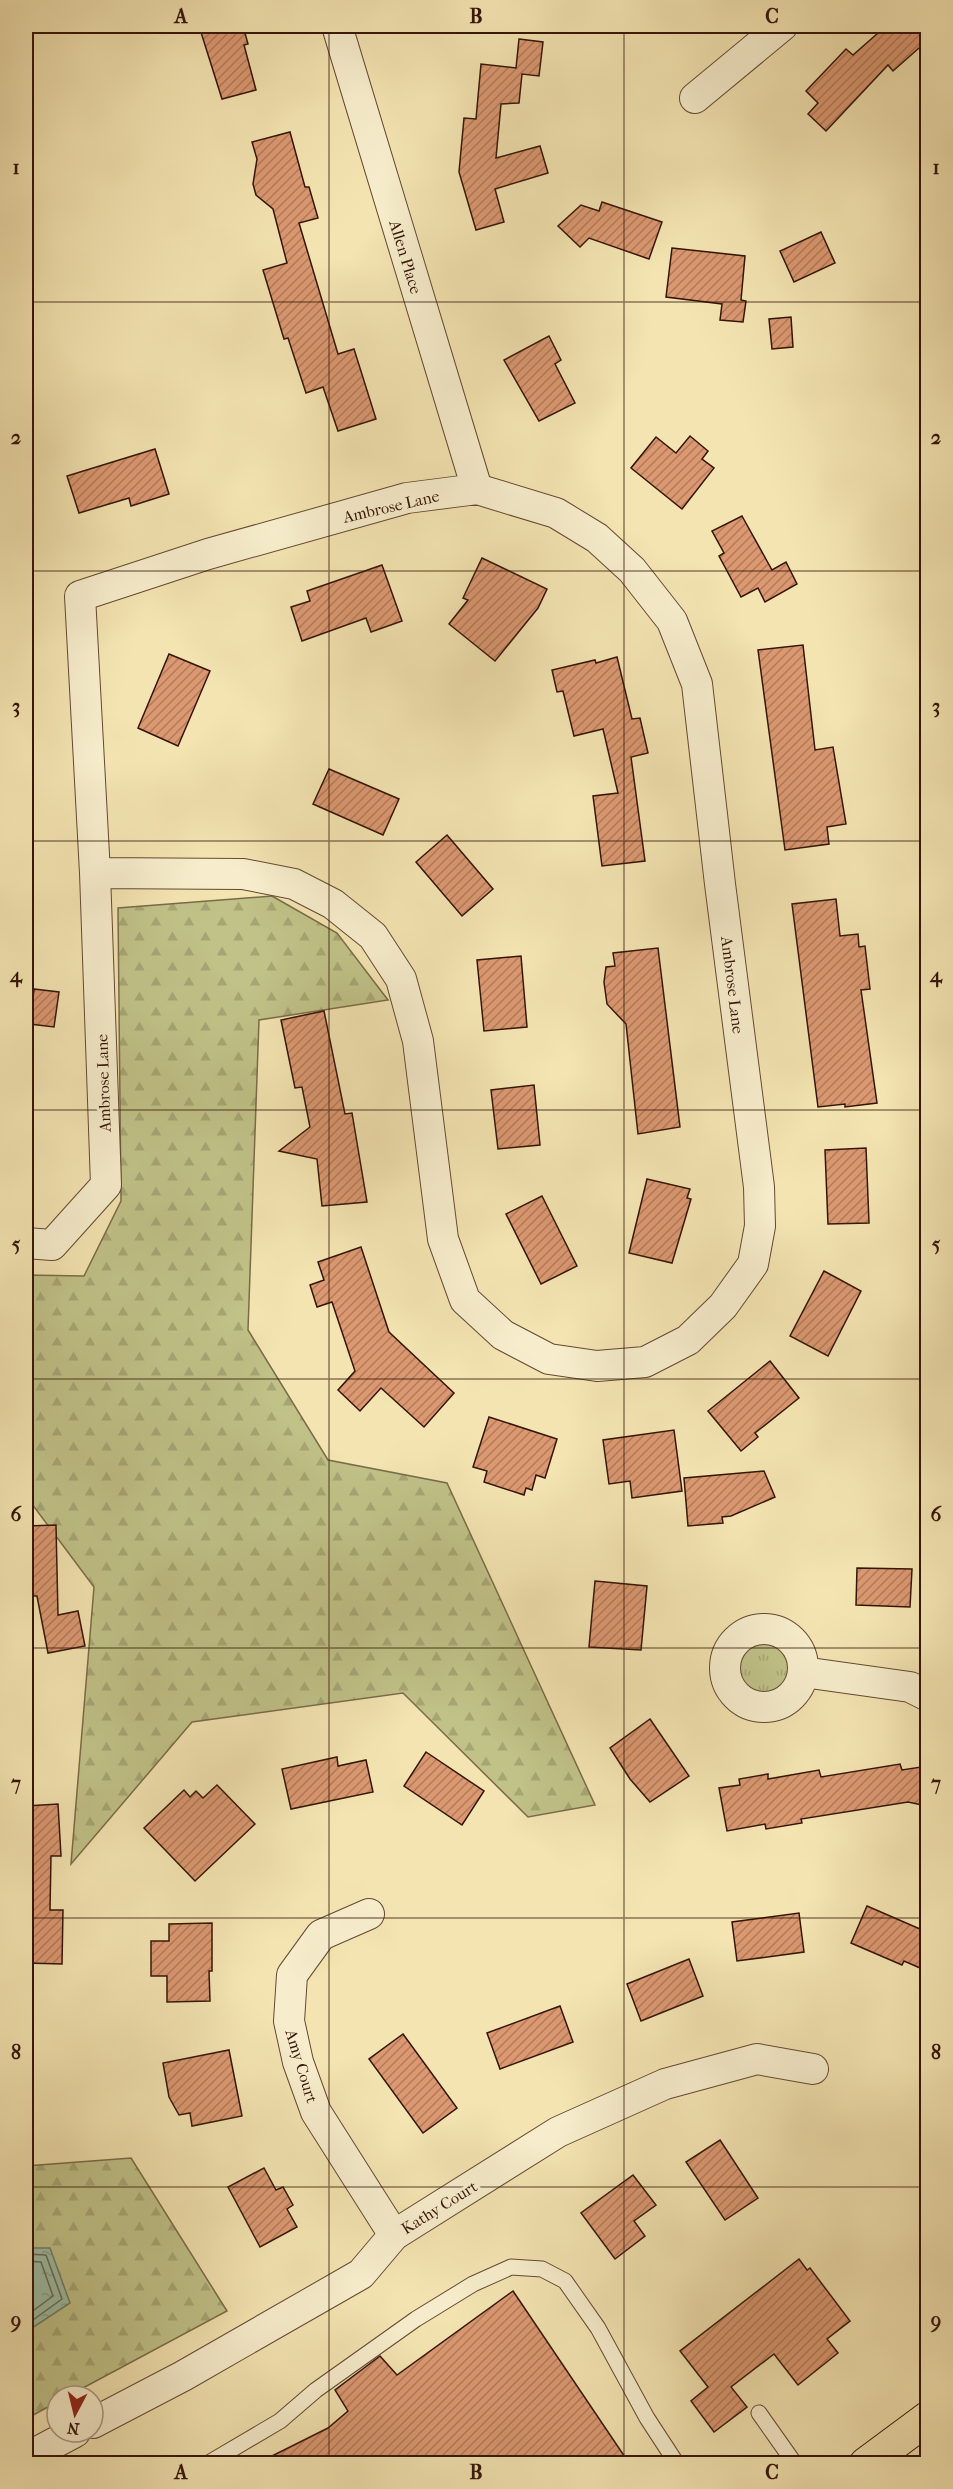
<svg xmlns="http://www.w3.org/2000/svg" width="953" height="2489" viewBox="0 0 953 2489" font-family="'IM FELL French Canon',serif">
<defs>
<pattern id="grass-tufts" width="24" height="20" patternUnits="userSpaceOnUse" patternTransform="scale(1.5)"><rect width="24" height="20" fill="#c0c288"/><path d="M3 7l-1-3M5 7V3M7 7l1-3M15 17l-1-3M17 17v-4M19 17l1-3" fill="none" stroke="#a6a674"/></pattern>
<pattern id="forest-firs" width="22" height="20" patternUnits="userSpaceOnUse" patternTransform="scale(1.5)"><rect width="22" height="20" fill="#c0c288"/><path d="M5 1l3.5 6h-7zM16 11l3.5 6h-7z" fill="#a6a674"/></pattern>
<pattern id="water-ripples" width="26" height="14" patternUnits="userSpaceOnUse" patternTransform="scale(1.5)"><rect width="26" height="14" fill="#9dbfa6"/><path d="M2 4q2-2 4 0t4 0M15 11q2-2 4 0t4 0" fill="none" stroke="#88a38d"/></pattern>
<pattern id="building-hatch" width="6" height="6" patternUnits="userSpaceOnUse" patternTransform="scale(1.5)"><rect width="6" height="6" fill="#db9871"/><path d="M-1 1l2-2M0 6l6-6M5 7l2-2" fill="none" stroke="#b27b5b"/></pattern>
</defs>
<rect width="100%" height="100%" fill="#f3e4b1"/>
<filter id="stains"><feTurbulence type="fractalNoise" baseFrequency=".00333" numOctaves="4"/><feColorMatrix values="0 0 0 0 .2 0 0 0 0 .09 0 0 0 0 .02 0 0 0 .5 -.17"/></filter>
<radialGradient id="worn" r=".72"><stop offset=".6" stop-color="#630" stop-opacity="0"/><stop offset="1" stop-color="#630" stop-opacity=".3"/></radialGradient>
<circle fill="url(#grass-tufts)" stroke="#7a6c48" stroke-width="1.5" cx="763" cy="1669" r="32"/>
<g fill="url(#forest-firs)" stroke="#7a6c48" stroke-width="1.5">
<path d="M 272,896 L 337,933 L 388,1000 L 259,1020 L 248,1330 L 328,1460 L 447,1483 L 595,1805 L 528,1817 L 403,1693 L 192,1722 L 71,1864 L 94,1587 L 26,1496 L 26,1275 L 84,1276 L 121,1201 L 118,908 Z"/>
<path d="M 131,2158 L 227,2311 L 68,2396 L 57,2396 L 57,2402 L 26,2419 L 26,2166 Z"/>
</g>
<path fill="url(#water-ripples)" stroke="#737b67" stroke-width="1.5" d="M 26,2248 L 50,2248 L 70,2303 L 26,2332 Z"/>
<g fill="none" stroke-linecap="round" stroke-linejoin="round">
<g stroke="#696a57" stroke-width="1.5">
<path d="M 26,2254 L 46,2255 L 62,2299 L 26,2325"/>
<path d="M 26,2261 L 41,2262 L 53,2296 L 26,2316"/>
</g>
</g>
<g fill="url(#building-hatch)" stroke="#351508" stroke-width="1.5">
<path d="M 199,26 L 243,26 L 248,44 L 244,45 L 256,90 L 222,99 Z"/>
<path d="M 886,26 L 927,26 L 927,41 L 893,71 L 888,65 L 826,131 L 808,114 L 818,103 L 806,91 L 846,49 L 853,55 Z"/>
<path d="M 519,39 L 543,42 L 539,76 L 522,74 L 519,103 L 501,104 L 496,158 L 540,146 L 548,173 L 495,189 L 504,222 L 476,230 L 459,172 L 464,118 L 476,119 L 481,64 L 516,68 Z"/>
<path d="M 290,132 L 305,187 L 309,187 L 318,218 L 299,223 L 338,354 L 354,349 L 376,419 L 338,431 L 323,387 L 306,393 L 288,338 L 284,339 L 263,270 L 287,263 L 273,209 L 256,195 L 253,184 L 257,159 L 252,142 Z"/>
<path d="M 602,202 L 662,222 L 649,259 L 589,238 L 580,247 L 558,226 L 581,205 L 599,211 Z"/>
<path d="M 821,232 L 835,263 L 794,282 L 780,251 Z"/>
<path d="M 672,248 L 745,256 L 741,300 L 746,301 L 743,322 L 720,320 L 722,304 L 666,297 Z"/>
<path d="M 791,317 L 793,347 L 772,349 L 769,319 Z"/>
<path d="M 549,336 L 561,360 L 555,364 L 575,403 L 539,421 L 504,360 Z"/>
<path d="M 690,436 L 708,451 L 702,459 L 714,468 L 682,509 L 631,468 L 656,437 L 676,453 Z"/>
<path d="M 155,449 L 169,494 L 131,506 L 129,498 L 79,513 L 67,476 Z"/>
<path d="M 742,516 L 772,570 L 786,562 L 797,584 L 765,602 L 758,588 L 741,597 L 719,556 L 724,553 L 712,531 Z"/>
<path d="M 482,558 L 547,589 L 538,608 L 495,661 L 449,624 L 468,600 L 463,598 Z"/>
<path d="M 382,565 L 402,621 L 371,632 L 366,618 L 302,641 L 291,607 L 310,601 L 307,591 Z"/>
<path d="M 803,645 L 815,750 L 833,747 L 846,824 L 827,827 L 829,844 L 785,850 L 758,650 Z"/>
<path d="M 169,654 L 210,671 L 178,746 L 138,728 Z"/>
<path d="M 617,657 L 632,719 L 640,718 L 648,753 L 631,757 L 645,861 L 602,866 L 593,796 L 618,793 L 603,729 L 574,736 L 563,691 L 557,692 L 552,670 L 595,660 L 596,663 Z"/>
<path d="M 329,769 L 399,799 L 383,835 L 313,804 Z"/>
<path d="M 447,835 L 493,889 L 462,916 L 416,862 Z"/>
<path d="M 836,899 L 840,936 L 858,934 L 859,947 L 865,946 L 870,989 L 861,990 L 877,1103 L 845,1107 L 845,1104 L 818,1107 L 792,904 Z"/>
<path d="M 658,948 L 680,1127 L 638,1134 L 626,1024 L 607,1004 L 604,982 L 606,967 L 615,966 L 613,953 Z"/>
<path d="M 521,956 L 527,1027 L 484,1031 L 477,960 Z"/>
<path d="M 34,989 L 59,992 L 54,1027 L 30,1024 Z"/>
<path d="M 324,1011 L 345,1114 L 352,1113 L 367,1202 L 322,1206 L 317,1159 L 279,1151 L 310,1127 L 302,1087 L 295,1088 L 281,1020 Z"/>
<path d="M 534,1085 L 540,1145 L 498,1149 L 491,1090 Z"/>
<path d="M 866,1148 L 869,1223 L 828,1224 L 825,1150 Z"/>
<path d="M 647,1179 L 690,1189 L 687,1198 L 691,1199 L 672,1263 L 629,1253 Z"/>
<path d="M 542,1196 L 577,1266 L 541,1284 L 506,1214 Z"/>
<path d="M 361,1247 L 389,1332 L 454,1393 L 424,1427 L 381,1388 L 360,1411 L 338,1390 L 355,1371 L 332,1302 L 317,1307 L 310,1285 L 324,1280 L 318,1262 Z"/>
<path d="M 824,1271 L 861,1291 L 828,1356 L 790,1336 Z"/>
<path d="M 770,1361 L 799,1398 L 755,1433 L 758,1437 L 741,1451 L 708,1411 Z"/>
<path d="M 489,1417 L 557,1439 L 545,1478 L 536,1475 L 532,1490 L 526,1488 L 524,1495 L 484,1482 L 487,1471 L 473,1467 Z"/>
<path d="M 674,1430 L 682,1491 L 632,1498 L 630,1481 L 609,1484 L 603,1440 Z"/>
<path d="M 764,1471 L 775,1497 L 731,1516 L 722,1517 L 723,1523 L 688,1526 L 684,1478 Z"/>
<path d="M 56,1525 L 58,1615 L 78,1611 L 85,1646 L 48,1653 L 37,1596 L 26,1596 L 26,1526 Z"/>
<path d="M 857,1568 L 912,1569 L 910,1607 L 856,1605 Z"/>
<path d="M 595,1581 L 647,1586 L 641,1650 L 589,1647 Z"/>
<path d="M 650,1719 L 689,1776 L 650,1802 L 630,1779 L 610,1748 Z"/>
<path d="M 426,1752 L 484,1791 L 462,1825 L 404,1786 Z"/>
<path d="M 337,1757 L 338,1766 L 366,1760 L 373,1792 L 291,1809 L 282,1769 Z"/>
<path d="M 900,1764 L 902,1770 L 921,1767 L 927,1806 L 908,1802 L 801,1819 L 802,1823 L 766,1829 L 765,1824 L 727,1831 L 719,1788 L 740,1785 L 739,1779 L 768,1774 L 768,1779 L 819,1770 L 821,1777 Z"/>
<path d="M 217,1785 L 255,1824 L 195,1881 L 144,1828 L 184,1790 L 190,1797 L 196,1791 L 203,1798 Z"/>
<path d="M 58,1804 L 61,1856 L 51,1856 L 50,1910 L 63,1910 L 62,1964 L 26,1963 L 26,1806 Z"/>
<path d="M 867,1906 L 927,1932 L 927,1971 L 904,1961 L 902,1965 L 851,1943 Z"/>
<path d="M 799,1913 L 804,1952 L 737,1961 L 732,1922 Z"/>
<path d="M 212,1923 L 212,1971 L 209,1971 L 210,2001 L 167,2002 L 167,1976 L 151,1976 L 151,1941 L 169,1941 L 169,1924 Z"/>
<path d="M 689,1959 L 703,1996 L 641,2021 L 627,1984 Z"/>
<path d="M 560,2006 L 573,2042 L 500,2069 L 487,2033 Z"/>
<path d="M 403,2034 L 457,2108 L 423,2133 L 369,2059 Z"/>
<path d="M 229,2050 L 242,2116 L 192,2126 L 190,2113 L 179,2115 L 169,2097 L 163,2063 Z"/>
<path d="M 720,2140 L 758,2198 L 725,2220 L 686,2162 Z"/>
<path d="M 264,2168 L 276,2190 L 283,2187 L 293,2205 L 287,2209 L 297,2227 L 260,2247 L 228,2187 Z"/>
<path d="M 633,2175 L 656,2205 L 634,2221 L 645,2236 L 615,2259 L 581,2213 Z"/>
<path d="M 799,2259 L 807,2270 L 810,2268 L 850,2321 L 827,2339 L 838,2353 L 798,2385 L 774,2354 L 731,2387 L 747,2407 L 714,2432 L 691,2401 L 708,2387 L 680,2351 Z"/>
<path d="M 513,2291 L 629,2463 L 258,2463 L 328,2428 L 348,2411 L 335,2390 L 380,2356 L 397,2375 Z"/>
</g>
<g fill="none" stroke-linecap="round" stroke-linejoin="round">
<defs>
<g id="lane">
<path d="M 759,2413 L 795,2464"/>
<path d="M 207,2464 L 280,2421 L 316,2390 L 416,2319 L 473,2284 L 511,2267 L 542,2269 L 565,2281 L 598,2328 L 647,2418 L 677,2464"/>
</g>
<g id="street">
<path d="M 337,26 L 477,489"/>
<path d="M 695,98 L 782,26"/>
<path d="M 26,1243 L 52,1245 L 106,1185 L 95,873 L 80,596 L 208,554 L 407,498 L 477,489 L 556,513 L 597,538 L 632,570 L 672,621 L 697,684 L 720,884 L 759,1187 L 760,1226 L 753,1264 L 723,1306 L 688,1340 L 645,1362 L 597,1366 L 549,1359 L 503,1335 L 465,1300 L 443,1239 L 418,1041 L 401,979 L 373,936 L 333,904 L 294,884 L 243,874 L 95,873"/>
<circle cx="764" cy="1668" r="39"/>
<path d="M 803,1672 L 910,1687 L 928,1696"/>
<path d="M 369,1914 L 321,1935 L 292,1975 L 289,2021 L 298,2062 L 316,2112 L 394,2235"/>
<path d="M 93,2423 L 183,2376 L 361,2274 L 394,2235 L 558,2132 L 665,2084 L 757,2059 L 813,2069"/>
<path d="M 26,2458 L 75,2432"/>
</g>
<path id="primary" d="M 866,2464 L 928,2418"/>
</defs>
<use href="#lane" stroke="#644932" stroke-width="17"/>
<use href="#street" stroke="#644932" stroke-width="32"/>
<use href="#primary" stroke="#351508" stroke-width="35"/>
<use href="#lane" stroke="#f7edcc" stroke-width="15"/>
<use href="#street" stroke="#f7edcc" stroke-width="30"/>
<use href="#primary" stroke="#f3e4b1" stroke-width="33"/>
</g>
<path fill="none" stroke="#351508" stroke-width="1.5" stroke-opacity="0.55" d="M 329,26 L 329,2464M 624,26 L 624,2464M 26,302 L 928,302M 26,571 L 928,571M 26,841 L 928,841M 26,1110 L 928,1110M 26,1379 L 928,1379M 26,1648 L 928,1648M 26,1918 L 928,1918M 26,2187 L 928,2187"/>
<g text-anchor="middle" stroke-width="6" stroke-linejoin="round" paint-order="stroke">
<g font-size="16" fill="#351508" stroke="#f7edcc">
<text transform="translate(406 257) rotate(73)" y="6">Allen Place</text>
<text transform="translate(391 506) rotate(-13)" y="6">Ambrose Lane</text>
<text transform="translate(733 985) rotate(83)" y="6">Ambrose Lane</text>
<text transform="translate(103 1083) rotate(-92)" y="6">Ambrose Lane</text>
<text transform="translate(302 2066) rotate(73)" y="6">Amy Court</text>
<text transform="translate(439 2207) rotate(-32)" y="6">Kathy Court</text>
</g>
</g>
<rect width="953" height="2489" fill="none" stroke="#f3e4b1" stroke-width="66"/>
<g transform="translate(75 2414) rotate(187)"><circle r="28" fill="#f7edcc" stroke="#a9977e" stroke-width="1.5"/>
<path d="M0-4.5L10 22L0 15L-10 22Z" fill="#8f2418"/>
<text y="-9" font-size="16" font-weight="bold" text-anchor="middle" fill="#351508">N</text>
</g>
<rect x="33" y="33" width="887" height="2423" fill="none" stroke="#351508" stroke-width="2"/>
<g font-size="20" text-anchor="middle" font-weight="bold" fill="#351508">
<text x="181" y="23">A</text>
<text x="476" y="23">B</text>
<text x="772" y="23">C</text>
<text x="16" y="174">1</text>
<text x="936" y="174">1</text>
<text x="16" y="444">2</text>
<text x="936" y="444">2</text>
<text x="16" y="713">3</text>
<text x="936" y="713">3</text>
<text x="16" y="982">4</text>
<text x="936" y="982">4</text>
<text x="16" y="1251">5</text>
<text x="936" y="1251">5</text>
<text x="16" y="1521">6</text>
<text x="936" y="1521">6</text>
<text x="16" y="1790">7</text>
<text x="936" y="1790">7</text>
<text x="16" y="2059">8</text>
<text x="936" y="2059">8</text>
<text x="16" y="2328">9</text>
<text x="936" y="2328">9</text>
<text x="181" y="2479">A</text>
<text x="476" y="2479">B</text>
<text x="772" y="2479">C</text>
</g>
<rect width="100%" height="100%" filter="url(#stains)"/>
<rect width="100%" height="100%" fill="url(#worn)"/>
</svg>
